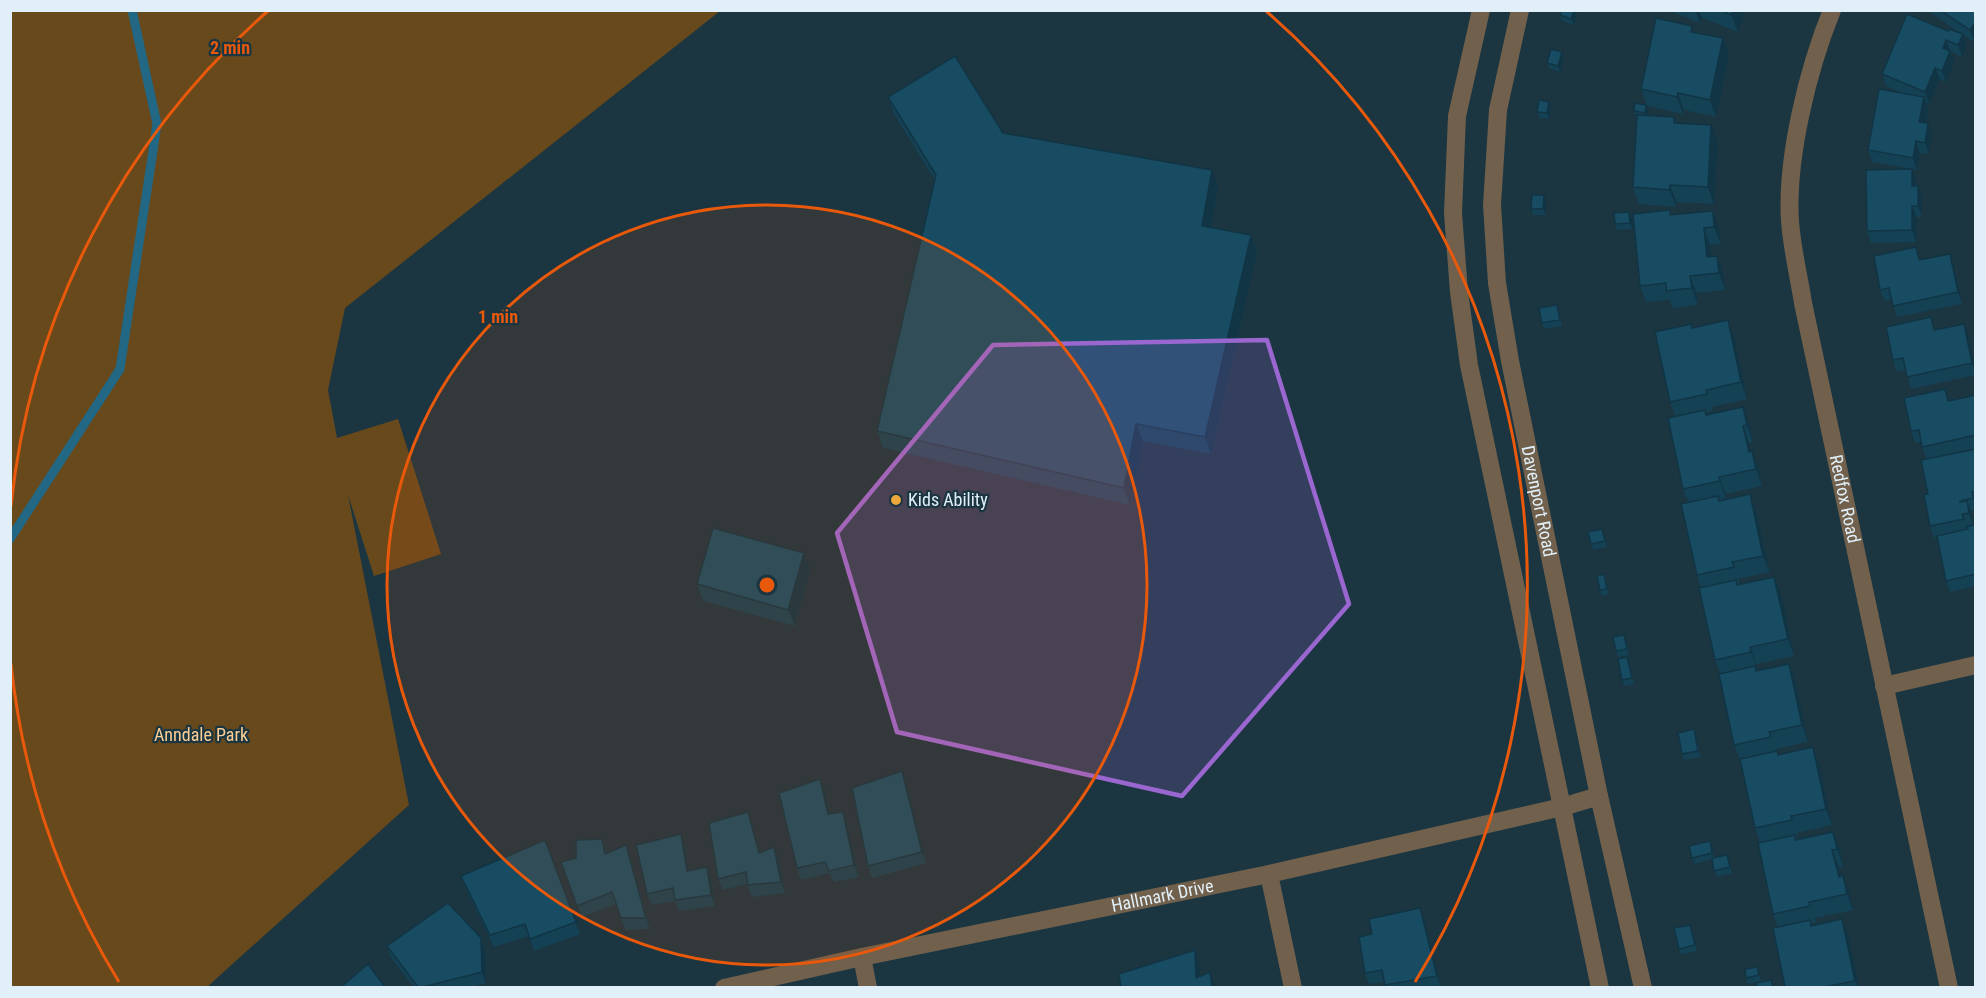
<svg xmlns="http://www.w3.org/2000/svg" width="1986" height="998" viewBox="0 0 1986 998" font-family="'Roboto Condensed',sans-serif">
<rect width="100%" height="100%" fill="#1b3541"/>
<path fill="#68491c" d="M 10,11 L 720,11 L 345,308 L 328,390 L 337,438 L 398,419 L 441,554 L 374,576 L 348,495 L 409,805 L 207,987 L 11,987 Z"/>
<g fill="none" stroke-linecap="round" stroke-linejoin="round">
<path stroke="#226784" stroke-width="9" d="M 10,539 L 120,369 L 157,124 L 132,10"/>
<g stroke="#70604c" stroke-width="18">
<path d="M 1481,10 L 1457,116 L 1453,213 L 1459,292 L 1469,365 L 1600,988"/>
<path id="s1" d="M 1520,10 L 1498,110 L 1492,205 L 1497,283 L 1510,361 L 1599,796 L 1643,988"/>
<path id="s2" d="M 1832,10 C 1808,69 1786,158 1790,221 C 1792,249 1799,277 1803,303 L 1949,988"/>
<path d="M 1884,686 L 1976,665"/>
<path d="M 1269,874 L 1293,988"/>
<path d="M 862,957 L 868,988"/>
<path id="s3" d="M 724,988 L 862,957 L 1269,874 L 1562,807 L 1599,796"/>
</g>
</g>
<g fill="#154154">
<path d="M 1668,10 L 1743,10 L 1744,15 L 1738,32 L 1702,18 L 1700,23 Z"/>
<path d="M 1927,10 L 1976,10 L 1976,40 L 1974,42 L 1963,35 L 1967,46 L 1962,57 L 1951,52 L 1954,62 L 1946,82 L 1940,79 L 1929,104 L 1926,102 L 1928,109 L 1926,123 L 1932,135 L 1929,154 L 1920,153 L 1917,170 L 1872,162 L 1868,150 L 1906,94 L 1886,86 L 1882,74 L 1948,31 L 1960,33 Z"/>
<path d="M 1577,14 L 1574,25 L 1562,21 L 1560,15 Z"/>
<path d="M 1695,32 L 1723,38 L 1729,55 L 1716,117 L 1684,110 L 1683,114 L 1647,106 L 1641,89 Z"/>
<path d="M 1562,52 L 1564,58 L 1560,72 L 1550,69 L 1547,63 Z"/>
<path d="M 888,97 L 1003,133 L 1218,187 L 1211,227 L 1251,235 L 1257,252 L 1211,454 L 1143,441 L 1130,505 L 883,448 L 877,431 L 935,180 L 894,114 Z"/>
<path d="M 1549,102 L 1551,108 L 1549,119 L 1540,118 L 1537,112 Z"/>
<path d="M 1646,105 L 1648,111 L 1647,116 L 1674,117 L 1676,123 L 1718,142 L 1714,204 L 1676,202 L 1676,207 L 1639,204 L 1633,187 L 1637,117 L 1634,111 Z"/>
<path d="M 1916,181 L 1916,186 L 1922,198 L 1922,217 L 1917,217 L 1916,242 L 1871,243 L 1867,231 Z"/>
<path d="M 1546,201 L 1546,215 L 1533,215 L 1531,209 Z"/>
<path d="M 1672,215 L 1719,228 L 1721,244 L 1710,245 L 1711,257 L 1717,256 L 1723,273 L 1725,290 L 1696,293 L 1698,305 L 1672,308 L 1670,300 L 1646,302 L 1640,286 Z"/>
<path d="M 1632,218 L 1633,229 L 1617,230 L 1615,224 Z"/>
<path d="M 1950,254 L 1954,265 L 1962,304 L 1897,317 L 1892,300 L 1885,301 L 1880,290 L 1921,260 Z"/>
<path d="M 1559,311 L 1562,326 L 1544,329 L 1542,323 Z"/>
<path d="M 1693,327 L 1734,337 L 1747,399 L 1712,407 L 1713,411 L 1706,412 L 1707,415 L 1743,407 L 1749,424 L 1753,442 L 1749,443 L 1751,451 L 1759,468 L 1762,486 L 1726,494 L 1726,498 L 1720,500 L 1750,494 L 1756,511 L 1770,572 L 1738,579 L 1740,584 L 1737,585 L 1781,594 L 1794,656 L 1756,664 L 1757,669 L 1757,671 L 1795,681 L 1808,742 L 1776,749 L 1779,755 L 1819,764 L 1832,825 L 1797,833 L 1798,837 L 1796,837 L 1797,840 L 1833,832 L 1840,849 L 1843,866 L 1839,867 L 1841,876 L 1849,892 L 1853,910 L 1815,918 L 1816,923 L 1811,924 L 1812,926 L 1842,919 L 1848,936 L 1859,987 L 1785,987 L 1778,927 L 1773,914 L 1760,842 L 1755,828 L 1740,759 L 1734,745 L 1720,673 L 1715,660 L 1701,588 L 1697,575 L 1688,502 L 1683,489 L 1675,416 L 1670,402 Z"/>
<path d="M 1935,330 L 1968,336 L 1976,375 L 1911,389 L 1906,370 L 1897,372 L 1893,360 Z"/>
<path d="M 1945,389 L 1949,400 L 1976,395 L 1976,448 L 1926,459 L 1921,442 L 1915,443 L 1911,431 Z"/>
<path d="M 1976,449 L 1976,510 L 1970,511 L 1973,524 L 1966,526 L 1967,529 L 1976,525 L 1976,586 L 1950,592 L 1946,581 L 1937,537 L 1934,538 L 1930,526 L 1928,494 Z"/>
<path d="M 1602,529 L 1607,547 L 1593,550 L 1591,544 Z"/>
<path d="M 810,570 L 795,626 L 703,601 L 697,584 Z"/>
<path d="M 1606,580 L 1609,594 L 1602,596 L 1600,590 Z"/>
<path d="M 1624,635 L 1629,655 L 1618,657 L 1616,651 Z"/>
<path d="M 1627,657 L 1634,684 L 1624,686 L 1622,680 Z"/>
<path d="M 1694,729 L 1701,757 L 1684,760 L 1682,754 Z"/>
<path d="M 902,771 L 906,783 L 926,863 L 872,878 L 868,866 Z"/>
<path d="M 825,791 L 830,814 L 843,812 L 847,824 L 859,877 L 834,882 L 829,873 L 801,880 L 797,868 Z"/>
<path d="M 752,824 L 760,853 L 774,847 L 779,859 L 785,893 L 752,897 L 747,884 L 723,890 L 718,879 Z"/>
<path d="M 602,839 L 607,853 L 626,845 L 630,857 L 650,929 L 625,930 L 616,904 L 582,917 L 561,862 L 576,858 Z"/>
<path d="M 545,840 L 580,934 L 534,951 L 529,936 L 494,947 L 465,887 L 461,876 Z"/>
<path d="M 1710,841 L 1714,857 L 1727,855 L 1732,873 L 1717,877 L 1712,859 L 1694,864 L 1692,858 Z"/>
<path d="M 685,846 L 689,871 L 707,867 L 711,879 L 715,906 L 679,911 L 675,901 L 652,905 L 647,894 Z"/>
<path d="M 1420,908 L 1424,920 L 1441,987 L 1386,987 L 1385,982 L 1369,984 L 1365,973 L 1372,934 Z"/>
<path d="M 1690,925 L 1697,951 L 1681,955 L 1679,949 Z"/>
<path d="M 481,938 L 485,950 L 486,983 L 471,987 L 414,987 L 391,958 L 387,946 Z"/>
<path d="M 1759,973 L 1761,981 L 1748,984 L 1746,978 Z"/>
</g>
<g fill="#113545">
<path d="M 1574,10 L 1576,10 L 1577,14 L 1574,25 L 1571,19 Z"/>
<path d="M 1695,10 L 1699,10 L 1702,18 L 1700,23 Z"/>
<path d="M 1733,10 L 1743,10 L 1744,15 L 1738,32 L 1731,15 Z"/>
<path d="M 1976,21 L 1976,40 L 1974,42 L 1970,30 Z"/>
<path d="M 1963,34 L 1967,46 L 1962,57 L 1958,45 Z"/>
<path d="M 1723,38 L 1729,55 L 1716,117 L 1710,100 Z"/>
<path d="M 1946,40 L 1954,62 L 1946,82 L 1942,71 L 1943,48 Z"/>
<path d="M 1562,52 L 1564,58 L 1560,72 L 1558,66 Z"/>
<path d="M 1935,68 L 1940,79 L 1929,104 L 1925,92 Z"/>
<path d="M 1678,93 L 1684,110 L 1683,114 L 1677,97 Z"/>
<path d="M 1924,97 L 1928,109 L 1924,133 L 1919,122 Z"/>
<path d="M 1549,102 L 1551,108 L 1549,119 L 1547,113 Z"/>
<path d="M 1646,105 L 1648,111 L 1647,119 L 1645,113 Z"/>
<path d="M 1928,123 L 1932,135 L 1929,154 L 1925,143 Z"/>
<path d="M 1711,125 L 1718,142 L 1714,204 L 1708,187 Z"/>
<path d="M 1916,141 L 1920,153 L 1917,170 L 1913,158 Z"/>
<path d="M 1912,169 L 1916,181 L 1916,198 L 1912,186 Z"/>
<path d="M 1212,170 L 1218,187 L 1208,243 L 1202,226 Z"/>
<path d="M 1670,185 L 1676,202 L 1676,207 L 1670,190 Z"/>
<path d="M 1918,186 L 1922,198 L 1922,217 L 1918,206 Z"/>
<path d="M 1544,195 L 1546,201 L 1546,215 L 1543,209 Z"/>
<path d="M 1912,206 L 1917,217 L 1916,242 L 1912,230 Z"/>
<path d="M 1713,211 L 1719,228 L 1721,244 L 1714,227 Z"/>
<path d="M 1629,212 L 1632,218 L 1633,229 L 1630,223 Z"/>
<path d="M 1704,228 L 1710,245 L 1713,274 L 1707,257 Z"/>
<path d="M 1251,235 L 1257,252 L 1211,454 L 1205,437 Z"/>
<path d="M 1950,254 L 1954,265 L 1962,304 L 1958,292 Z"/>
<path d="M 1717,256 L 1723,273 L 1725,290 L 1719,273 Z"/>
<path d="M 1690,276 L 1696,293 L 1698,305 L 1692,288 Z"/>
<path d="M 1728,320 L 1734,337 L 1747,399 L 1741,382 Z"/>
<path d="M 1964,324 L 1968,336 L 1976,373 L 1972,363 Z"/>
<path d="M 1743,407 L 1749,424 L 1753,442 L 1747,425 Z"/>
<path d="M 1136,424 L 1143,441 L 1130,505 L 1124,488 Z"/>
<path d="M 1743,426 L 1749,443 L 1755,469 L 1749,452 Z"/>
<path d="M 1752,451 L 1759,468 L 1762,486 L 1756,469 Z"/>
<path d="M 1719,477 L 1726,494 L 1726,498 L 1720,481 Z"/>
<path d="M 1750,494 L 1756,511 L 1770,572 L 1763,556 Z"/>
<path d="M 1967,501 L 1971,512 L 1973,524 L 1969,513 Z"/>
<path d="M 804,553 L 810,570 L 795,626 L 788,610 Z"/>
<path d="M 1774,577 L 1781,594 L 1794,656 L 1788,639 Z"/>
<path d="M 1750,647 L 1756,664 L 1757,669 L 1751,652 Z"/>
<path d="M 1789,664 L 1795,681 L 1808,742 L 1802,725 Z"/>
<path d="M 1813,747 L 1819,764 L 1832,825 L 1826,809 Z"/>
<path d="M 902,771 L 906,783 L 926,863 L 922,852 Z"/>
<path d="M 820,779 L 825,791 L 832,826 L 828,814 Z"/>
<path d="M 748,812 L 752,824 L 763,865 L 759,853 Z"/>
<path d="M 843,812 L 847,824 L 859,877 L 854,865 Z"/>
<path d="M 1833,832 L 1840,849 L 1843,866 L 1837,849 Z"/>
<path d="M 681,834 L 685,846 L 691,883 L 687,871 Z"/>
<path d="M 626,845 L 630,857 L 650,929 L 646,918 Z"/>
<path d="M 774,847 L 779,859 L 785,893 L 781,882 Z"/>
<path d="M 1832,850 L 1839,867 L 1845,893 L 1839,877 Z"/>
<path d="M 707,867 L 711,879 L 715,906 L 711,895 Z"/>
<path d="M 1843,875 L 1849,892 L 1853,910 L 1847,894 Z"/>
<path d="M 1420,908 L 1424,920 L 1441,987 L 1437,976 Z"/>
<path d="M 1842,919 L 1848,936 L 1859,987 L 1858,987 L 1855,981 Z"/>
<path d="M 481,938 L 485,950 L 486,983 L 482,972 Z"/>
<path d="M 1195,950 L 1199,962 L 1200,987 L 1196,978 Z"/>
<path d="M 1210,972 L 1215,987 L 1212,987 Z"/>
</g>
<g fill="#184c62" stroke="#113545" stroke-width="1.5">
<path d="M 1562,10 L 1574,10 L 1571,19 L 1560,15 Z"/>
<path d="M 1721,10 L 1733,10 L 1731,15 Z"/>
<path d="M 1940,10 L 1976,10 L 1976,21 L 1970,30 Z"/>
<path d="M 1907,14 L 1948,31 L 1949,29 L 1963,34 L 1958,45 L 1946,40 L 1943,48 L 1950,51 L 1942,71 L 1935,68 L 1925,92 L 1882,74 Z"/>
<path d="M 1656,18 L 1692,26 L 1691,32 L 1723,38 L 1710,100 L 1678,93 L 1677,97 L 1641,89 Z"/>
<path d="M 1551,49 L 1562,52 L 1558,66 L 1547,63 Z"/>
<path d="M 955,56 L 1003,133 L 1212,170 L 1202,226 L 1251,235 L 1205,437 L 1136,424 L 1124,488 L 877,431 L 936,175 L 888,97 Z"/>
<path d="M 1879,89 L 1924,97 L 1919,122 L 1928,123 L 1925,143 L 1916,141 L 1913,158 L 1868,150 Z"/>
<path d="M 1539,100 L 1549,102 L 1547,113 L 1537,112 Z"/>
<path d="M 1635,103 L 1646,105 L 1645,113 L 1634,111 Z"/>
<path d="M 1637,115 L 1674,117 L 1674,123 L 1711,125 L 1708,187 L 1670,185 L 1670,190 L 1633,187 Z"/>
<path d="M 1912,169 L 1912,186 L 1918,186 L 1918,206 L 1912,206 L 1912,230 L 1867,231 L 1866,170 Z"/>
<path d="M 1532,195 L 1544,195 L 1543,209 L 1531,209 Z"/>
<path d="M 1670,210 L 1670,215 L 1713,211 L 1714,227 L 1704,228 L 1707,257 L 1717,256 L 1719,273 L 1690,276 L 1692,288 L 1666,291 L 1666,283 L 1640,286 L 1633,214 Z"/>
<path d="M 1629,212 L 1630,223 L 1615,224 L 1614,213 Z"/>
<path d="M 1916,247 L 1919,260 L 1950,254 L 1958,292 L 1893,306 L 1889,288 L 1880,290 L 1874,256 Z"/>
<path d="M 1557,305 L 1560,320 L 1542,323 L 1539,308 Z"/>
<path d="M 1931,317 L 1934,330 L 1964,324 L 1972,363 L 1907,377 L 1903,358 L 1893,360 L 1886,327 Z"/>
<path d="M 1728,320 L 1741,382 L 1706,390 L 1707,394 L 1670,402 L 1655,332 L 1691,324 L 1692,328 Z"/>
<path d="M 1945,389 L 1948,401 L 1976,395 L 1976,435 L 1922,447 L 1919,430 L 1911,431 L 1904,398 Z"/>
<path d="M 1743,407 L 1747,425 L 1743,426 L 1749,452 L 1752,451 L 1756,469 L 1719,477 L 1720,481 L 1683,489 L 1668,418 L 1705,410 L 1706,415 Z"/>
<path d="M 1976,449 L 1976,492 L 1972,492 L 1973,498 L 1960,501 L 1960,502 L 1967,501 L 1969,513 L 1962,514 L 1964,519 L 1930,526 L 1924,495 L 1928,494 L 1921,460 Z"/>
<path d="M 1750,494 L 1763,556 L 1732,562 L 1734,567 L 1697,575 L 1681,504 L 1718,496 L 1719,501 Z"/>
<path d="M 1976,525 L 1976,574 L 1946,581 L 1937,536 L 1968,529 L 1967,526 Z"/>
<path d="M 713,528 L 804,553 L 788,610 L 697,584 Z"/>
<path d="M 1602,529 L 1605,541 L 1591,544 L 1588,532 Z"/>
<path d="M 1604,574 L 1607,589 L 1600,590 L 1597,576 Z"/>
<path d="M 1774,577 L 1788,639 L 1750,647 L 1751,652 L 1715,660 L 1699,588 L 1736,580 L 1737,585 Z"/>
<path d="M 1624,635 L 1627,649 L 1616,651 L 1613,637 Z"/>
<path d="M 1627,657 L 1632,678 L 1622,680 L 1618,659 Z"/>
<path d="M 1789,664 L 1802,725 L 1769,732 L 1771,737 L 1734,745 L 1719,674 L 1755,666 L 1756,671 Z"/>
<path d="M 1694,729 L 1698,751 L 1682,754 L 1678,733 Z"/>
<path d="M 1813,747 L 1826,809 L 1791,816 L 1792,820 L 1755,828 L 1740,759 L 1777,751 L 1778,755 Z"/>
<path d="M 902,771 L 922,852 L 868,866 L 852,788 Z"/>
<path d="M 820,779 L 828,814 L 843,812 L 854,865 L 829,871 L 825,862 L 797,868 L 779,793 Z"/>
<path d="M 748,812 L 759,853 L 774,847 L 781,882 L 748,885 L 746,872 L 718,879 L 709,823 Z"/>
<path d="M 1833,832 L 1837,849 L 1832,850 L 1839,877 L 1843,875 L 1847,894 L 1809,902 L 1810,906 L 1773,914 L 1758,843 L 1795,835 L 1795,840 Z"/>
<path d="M 681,834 L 687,871 L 707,867 L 711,895 L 675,900 L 673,888 L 647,894 L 636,845 Z"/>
<path d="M 602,839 L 605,854 L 626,845 L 646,918 L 621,918 L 612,892 L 577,906 L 561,862 L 576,858 L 576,840 Z"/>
<path d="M 545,840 L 576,922 L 530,939 L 525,924 L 490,935 L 461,876 Z"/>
<path d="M 1710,841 L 1712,853 L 1692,858 L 1689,846 Z"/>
<path d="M 1727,855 L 1730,867 L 1714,871 L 1712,858 Z"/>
<path d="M 448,903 L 481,938 L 482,972 L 423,987 L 418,987 L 387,946 Z"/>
<path d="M 1420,908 L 1437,976 L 1385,985 L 1382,970 L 1365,973 L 1359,937 L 1372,934 L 1369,919 Z"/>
<path d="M 1842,919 L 1855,981 L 1824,987 L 1785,987 L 1773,928 L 1810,920 L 1811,926 Z"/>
<path d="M 1690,925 L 1695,945 L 1679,949 L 1674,928 Z"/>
<path d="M 1195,950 L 1196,978 L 1210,972 L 1212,987 L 1121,987 L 1119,974 Z"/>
<path d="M 368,964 L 385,987 L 341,987 Z"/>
<path d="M 1757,967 L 1759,975 L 1746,978 L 1745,969 Z"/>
<path d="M 1771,980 L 1773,987 L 1757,987 L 1756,983 Z"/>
</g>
<path fill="#9a67d0" fill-opacity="0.2" stroke="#9a67d0" stroke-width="4.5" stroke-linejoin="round" d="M 1267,340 L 1349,604 L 1182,796 L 897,732 L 837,533 L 993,345 Z"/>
<circle cx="767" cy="585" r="380" fill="#e8590c" fill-opacity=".12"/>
<g fill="none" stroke="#e8590c" stroke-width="3">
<circle cx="767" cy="585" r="380"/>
<path d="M119 982A760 760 0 0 1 11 664M11 506A760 760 0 0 1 268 11M1266 11A760 760 0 0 1 1415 982"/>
</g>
<circle fill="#eea73d" stroke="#1b3541" stroke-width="2" cx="896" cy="500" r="6"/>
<g text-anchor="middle" stroke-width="4.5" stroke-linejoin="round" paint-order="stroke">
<g font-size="18" fill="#e1f0f8" stroke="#1b3541">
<text dy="6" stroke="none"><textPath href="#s2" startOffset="500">Redfox Road</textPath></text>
<text dy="6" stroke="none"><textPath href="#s1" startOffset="498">Davenport Road</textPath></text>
<text dy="6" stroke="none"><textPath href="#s3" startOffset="448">Hallmark Drive</textPath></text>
</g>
<g font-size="18" fill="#e1f0f8" stroke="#1b3541" text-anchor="start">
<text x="908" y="506">Kids Ability</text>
</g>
<g font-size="18" fill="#fbcf95" stroke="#1b3541">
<text x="201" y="741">Anndale Park</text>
</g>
</g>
<circle cx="767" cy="585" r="9" fill="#e8590c" stroke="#1b3541" stroke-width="3"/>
<g font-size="18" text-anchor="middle" font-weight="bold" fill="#e8590c" stroke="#1b3541" stroke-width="4.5" stroke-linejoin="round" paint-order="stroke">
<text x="230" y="54">2 min</text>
<text x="498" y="323">1 min</text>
</g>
<rect width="1986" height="998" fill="none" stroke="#e1f0f8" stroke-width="24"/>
</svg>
